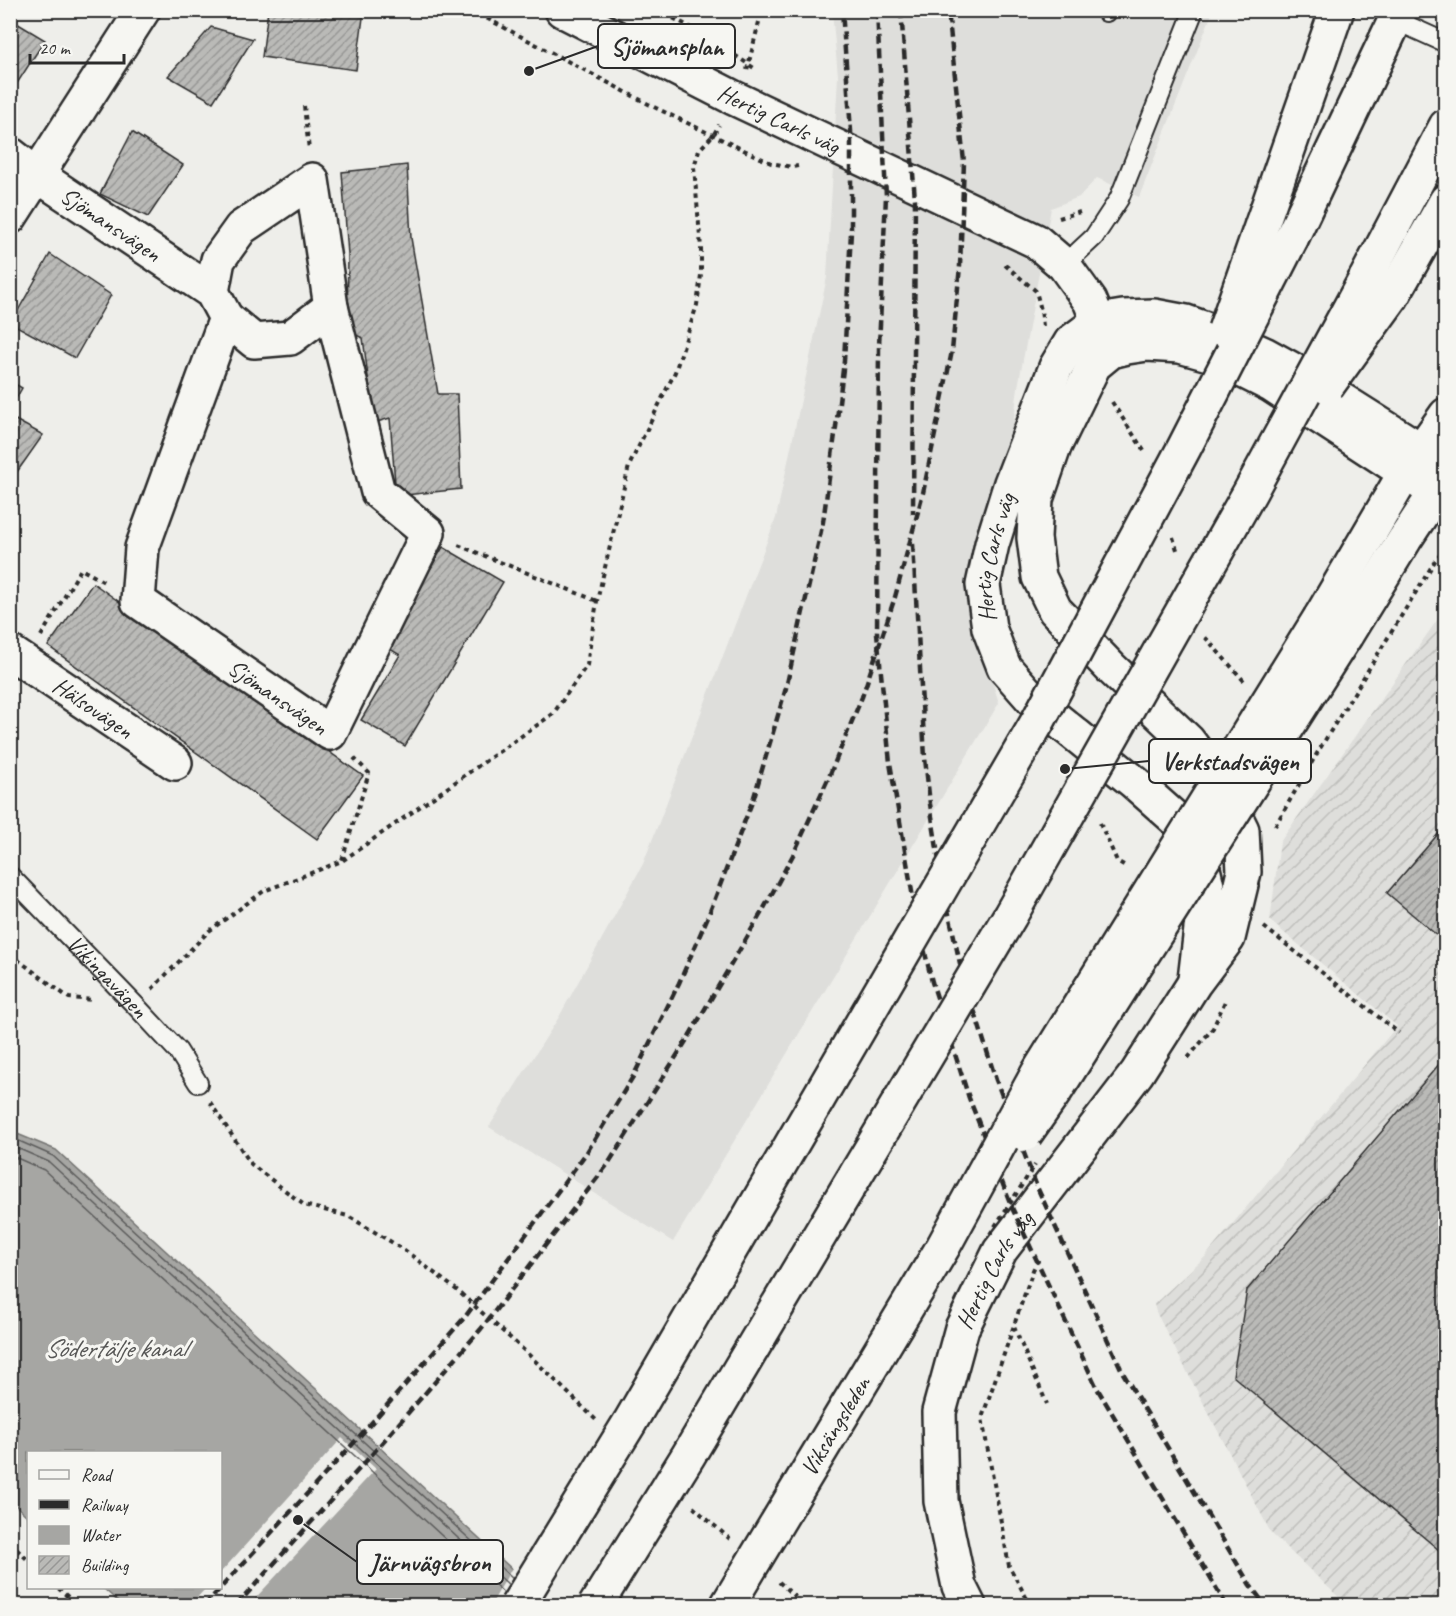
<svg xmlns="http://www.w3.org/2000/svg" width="1456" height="1616" viewBox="0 0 1456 1616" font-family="Caveat,sans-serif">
<defs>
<pattern id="industrial-furrows" width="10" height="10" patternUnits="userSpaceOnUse" patternTransform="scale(1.5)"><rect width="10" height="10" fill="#dededb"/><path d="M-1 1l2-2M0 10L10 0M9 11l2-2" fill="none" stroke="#bfbfbc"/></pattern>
<pattern id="building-hatch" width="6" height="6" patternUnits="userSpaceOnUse" patternTransform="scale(1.5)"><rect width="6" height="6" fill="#babab7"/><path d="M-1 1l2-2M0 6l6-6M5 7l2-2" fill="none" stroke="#979795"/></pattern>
</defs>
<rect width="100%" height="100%" fill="#eeeeea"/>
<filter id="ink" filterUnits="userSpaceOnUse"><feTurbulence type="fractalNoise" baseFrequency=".0167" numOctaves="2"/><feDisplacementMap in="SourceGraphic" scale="12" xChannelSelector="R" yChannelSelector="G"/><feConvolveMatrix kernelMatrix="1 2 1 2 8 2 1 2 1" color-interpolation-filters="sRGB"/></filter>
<g filter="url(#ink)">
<path fill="#dededb" d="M 832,11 L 1213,11 L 1139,197 L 1097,178 L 1079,197 L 1051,208 L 1018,387 L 1012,435 L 977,534 L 971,586 L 980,643 L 999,703 L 673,1242 L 489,1127 L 559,1017 L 643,864 L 776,518 L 827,277 L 838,76 Z"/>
<path fill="url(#industrial-furrows)" d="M 1445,609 L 1445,1605 L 1347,1605 L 1271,1533 L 1156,1312 L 1154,1304 L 1205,1257 L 1397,1026 L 1270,921 L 1280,842 Z"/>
<path fill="#a6a6a3" stroke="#757573" stroke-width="1.5" d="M 10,1131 L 56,1150 L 551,1605 L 122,1605 L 103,1588 L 220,1588 L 220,1452 L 28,1452 L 28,1517 L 11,1501 Z"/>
<g fill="#eeeeea">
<path d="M 342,1438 L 376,1469 L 249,1605 L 190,1605 L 206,1588 L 220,1588 L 221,1572 Z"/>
<path d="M 513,1566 L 550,1601 L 547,1606 L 491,1605 Z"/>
</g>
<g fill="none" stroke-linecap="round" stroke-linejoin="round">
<g stroke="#5c5c5b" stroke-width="1.5">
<path d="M 10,1137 L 53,1156 L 513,1579"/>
<path d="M 10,1145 L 49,1162 L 509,1585"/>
<path d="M 10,1155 L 44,1170 L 504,1593"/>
</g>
</g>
<g fill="url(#building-hatch)" stroke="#2b2b2b" stroke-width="1.5">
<path d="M 268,10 L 364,10 L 356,70 L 262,57 Z"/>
<path d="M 10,19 L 45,40 L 14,88 L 10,86 Z"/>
<path d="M 211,27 L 253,39 L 213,102 L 168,76 Z"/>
<path d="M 132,132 L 183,165 L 148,217 L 100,194 Z"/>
<path d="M 407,165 L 411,238 L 438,394 L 457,394 L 461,489 L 396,496 L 390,418 L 374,423 L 363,338 L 347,331 L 348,255 L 342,172 Z"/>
<path d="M 50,254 L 111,295 L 75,358 L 11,323 Z"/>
<path d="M 10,381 L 22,388 L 10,409 Z"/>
<path d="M 10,417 L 43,435 L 12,479 L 10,478 Z"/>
<path d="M 443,547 L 503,582 L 405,746 L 361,720 L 400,655 L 385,646 Z"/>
<path d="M 93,583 L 363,776 L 317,839 L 48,646 Z"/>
<path d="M 1446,825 L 1446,943 L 1387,893 Z"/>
<path d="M 1446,1056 L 1446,1556 L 1233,1376 L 1247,1290 Z"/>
</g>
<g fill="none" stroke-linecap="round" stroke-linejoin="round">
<defs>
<g id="lane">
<path d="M 1106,12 L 1107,10"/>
<path d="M 1395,20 L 1446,43"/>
<path d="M 1064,265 L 1094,237 L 1119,199 L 1194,10"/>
<path id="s1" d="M 10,876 L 135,1005 L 178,1051 L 198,1083"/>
</g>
<g id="street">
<path id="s2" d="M 562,10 L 734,98 L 1036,241 L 1064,265 L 1090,301 L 1109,347"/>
<path id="s3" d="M 10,154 L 37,175 L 212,292 L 226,318 L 142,548 L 138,601 L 330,733 L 428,533 L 378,492 L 331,307 L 312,180 L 241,228 L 218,260 L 212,292"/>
<path d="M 10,217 L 143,10"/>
<path d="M 226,318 L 254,341 L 290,338 L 331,307"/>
<path id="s4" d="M 10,652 L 175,763"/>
</g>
<g id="secondary">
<path d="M 1320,618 L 1405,473 L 1446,415"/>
<path d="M 1346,635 L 1405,539 L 1446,477"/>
<path id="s5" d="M 1195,980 L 1201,929 L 1206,906 L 1207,886 L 1199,851 L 1178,821 L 1134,782 L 1034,701 L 1004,667 L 989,628 L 983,585 L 992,544 L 1011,483 L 1056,367 L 1071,342 L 1099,321 L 1123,317 L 1154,316 L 1186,322 L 1220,334 L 1264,354 L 1302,375 L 1446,466"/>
<path id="s6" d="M 969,1606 L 959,1586 L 941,1501 L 939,1412 L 962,1328 L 1000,1251 L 1137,1073 L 1195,982 L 1228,938 L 1244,872 L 1242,830 L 1217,779 L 1188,741 L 1111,668 L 1055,610 L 1039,577 L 1034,538 L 1036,499 L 1054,447 L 1094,365 L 1111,351 L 1127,347 L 1147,344 L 1180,346 L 1209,354 L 1271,385 L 1435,492"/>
</g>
<g id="highway">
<path d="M 1262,224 L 1337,10"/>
<path d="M 1291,239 L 1400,10"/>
<path d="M 1365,280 L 1446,126"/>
<path d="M 1393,295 L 1446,201"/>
</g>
</defs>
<use href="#lane" stroke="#2b2b2b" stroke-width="22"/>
<use href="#street" stroke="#2b2b2b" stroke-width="38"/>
<use href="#secondary" stroke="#2b2b2b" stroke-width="38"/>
<use href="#highway" stroke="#2b2b2b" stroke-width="38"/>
<g stroke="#2b2b2b" stroke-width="4" stroke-dasharray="4.5 4.5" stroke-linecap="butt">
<path d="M 471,10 L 656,108 L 771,163 L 792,167 L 798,166"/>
<path d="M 657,10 L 698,31 L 757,70"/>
<path d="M 747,70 L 762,10"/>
<path d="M 304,106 L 309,150"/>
<path d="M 1059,218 L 1080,212"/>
<path d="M 1005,265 L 1036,291 L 1041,310 L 1043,326"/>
<path d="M 1112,402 L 1146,454"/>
<path d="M 1173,537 L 1178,553"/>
<path d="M 458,545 L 597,601"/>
<path d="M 41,636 L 81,569 L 106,583"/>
<path d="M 1205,637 L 1244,681"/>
<path d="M 1100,823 L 1117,861 L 1127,867"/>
<path d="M 1275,826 L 1319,750 L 1435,561 L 1446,548"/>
<path d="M 342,860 L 369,773 L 352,756"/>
<path d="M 1264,927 L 1399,1033"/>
<path d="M 10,954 L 69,998 L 94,1000"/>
<path d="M 152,989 L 209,931 L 264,891 L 342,861 L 553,714 L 587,665 L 597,601 L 629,466 L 675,372 L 697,305 L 701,275 L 701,248 L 694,167 L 699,150 L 714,134 L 719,125"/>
<path d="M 1188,1058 L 1213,1028 L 1226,999"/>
<path d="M 210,1102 L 251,1164 L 304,1205 L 348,1216 L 403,1249 L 458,1291 L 527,1353 L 596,1420"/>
<path d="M 1014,1327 L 1047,1404"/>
<path d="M 693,1507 L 730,1539"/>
<path d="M 10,1543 L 28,1560"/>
<path d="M 779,1582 L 805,1606"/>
<path d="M 58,1588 L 78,1606"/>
<path d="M 1031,1606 L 1009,1566 L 982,1418 L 1033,1270 L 1039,1258"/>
</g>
<use href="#lane" stroke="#f6f6f2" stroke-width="18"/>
<use href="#street" stroke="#f6f6f2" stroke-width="33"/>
<use href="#secondary" stroke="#f6f6f2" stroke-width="33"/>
<use href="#highway" stroke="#f6f6f2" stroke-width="33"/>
<g stroke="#2b2b2b" stroke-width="4.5" stroke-dasharray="9 4.5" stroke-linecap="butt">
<path d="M 877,10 L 886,196 L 879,346 L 877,633 L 890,763 L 916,915 L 932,982 L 969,1098 L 1013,1210 L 1097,1388 L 1227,1606"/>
<path d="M 901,10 L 915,200 L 913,514"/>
<path d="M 913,544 L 925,758 L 930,804 L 943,887 L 961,968 L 996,1080 L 1037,1187 L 1123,1373 L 1250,1585 L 1266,1606"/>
<path d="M 204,1606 L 351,1446 L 465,1317 L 587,1152 L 634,1075 L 679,983 L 709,914 L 754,797 L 786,688 L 823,522 L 836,427 L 844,361 L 851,232 L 851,131 L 842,10"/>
<path d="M 236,1606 L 367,1460 L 481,1329 L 608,1164 L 688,1038 L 763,910 L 793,855 L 828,779 L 862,697 L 895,597 L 923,493 L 952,351 L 960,266 L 964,162 L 948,10"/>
</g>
<defs>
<g id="secondary-bridge">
<path d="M 1025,1134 L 1056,1090 L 1346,635"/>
<path id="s7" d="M 727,1606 L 943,1247 L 1038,1073 L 1320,618"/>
</g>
<g id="highway-bridge">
<path d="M 1225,330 L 1262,224"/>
<path d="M 1327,386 L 1393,295"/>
<path d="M 517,1606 L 630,1422 L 1038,721 L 1184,448 L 1291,239"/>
<path d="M 595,1606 L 688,1456 L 1010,916 L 1250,492 L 1365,280"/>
</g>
</defs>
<use href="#secondary-bridge" stroke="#2b2b2b" stroke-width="38" stroke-linecap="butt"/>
<use href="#highway-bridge" stroke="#2b2b2b" stroke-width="38" stroke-linecap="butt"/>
<path stroke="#2b2b2b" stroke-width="4" stroke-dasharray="4.5 4.5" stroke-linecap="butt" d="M 990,1234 L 1035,1165"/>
<use href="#secondary-bridge" stroke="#f6f6f2" stroke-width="33"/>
<use href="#highway-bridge" stroke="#f6f6f2" stroke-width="33"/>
</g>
</g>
<g text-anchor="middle" stroke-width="6" stroke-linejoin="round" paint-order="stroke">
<g font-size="24" fill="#2b2b2b" stroke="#f6f6f2">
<text dy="8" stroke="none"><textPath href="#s2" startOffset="243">Hertig Carls väg</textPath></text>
<text dy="8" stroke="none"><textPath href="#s3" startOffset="123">Sjömansvägen</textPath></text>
<text dy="8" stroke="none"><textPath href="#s5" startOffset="514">Hertig Carls väg</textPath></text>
<text dy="8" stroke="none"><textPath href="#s3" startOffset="742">Sjömansvägen</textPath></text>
<text dy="8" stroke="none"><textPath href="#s4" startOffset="100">Hälsovägen</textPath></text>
<text dy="8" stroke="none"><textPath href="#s1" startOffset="140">Vikingavägen</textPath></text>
<text dy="8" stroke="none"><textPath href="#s6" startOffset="352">Hertig Carls väg</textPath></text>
<text dy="8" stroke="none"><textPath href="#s7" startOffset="210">Viksängsleden</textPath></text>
</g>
<g font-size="26" font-style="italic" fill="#565655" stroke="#f6f6f2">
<text x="115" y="1357">Södertälje kanal</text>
</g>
</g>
<path fill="none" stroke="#2b2b2b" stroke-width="2" d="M529 71L598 46M1065 769L1149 761M298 1520L357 1562"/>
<g fill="#2b2b2b" stroke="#f6f6f2" stroke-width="2">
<circle cx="529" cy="71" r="6"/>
<circle cx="1065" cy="769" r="6"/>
<circle cx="298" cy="1520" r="6"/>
</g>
<g fill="#f6f6f2" stroke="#2b2b2b" stroke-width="2">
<rect x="598" y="24" width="137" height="44" rx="6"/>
<rect x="1149" y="739" width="162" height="44" rx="6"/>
<rect x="357" y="1540" width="146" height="44" rx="6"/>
</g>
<g font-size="26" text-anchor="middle" font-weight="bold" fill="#2b2b2b">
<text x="667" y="55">Sjömansplan</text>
<text x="1230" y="770">Verkstadsvägen</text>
<text x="430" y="1571">Järnvägsbron</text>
</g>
<rect width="1456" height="1616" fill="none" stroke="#f6f6f2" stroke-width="36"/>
<rect x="18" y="18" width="1420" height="1580" fill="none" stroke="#2b2b2b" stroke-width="2" filter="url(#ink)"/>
<rect x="27" y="1451" width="195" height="138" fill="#f6f6f2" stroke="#a5a5a2" stroke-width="1.5"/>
<rect x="39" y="1470" width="30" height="9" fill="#f6f6f2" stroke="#a5a5a2" stroke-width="1.5"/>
<text x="81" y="1481" font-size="18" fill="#2b2b2b">Road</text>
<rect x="39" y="1500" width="30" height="9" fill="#2b2b2b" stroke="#a5a5a2" stroke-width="1.5"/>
<text x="81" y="1511" font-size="18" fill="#2b2b2b">Railway</text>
<rect x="39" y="1526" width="30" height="18" fill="#a6a6a3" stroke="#a5a5a2" stroke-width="1.5"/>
<text x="81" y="1541" font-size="18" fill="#2b2b2b">Water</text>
<rect x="39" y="1556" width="30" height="18" fill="url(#building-hatch)" stroke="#a5a5a2" stroke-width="1.5"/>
<text x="81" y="1571" font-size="18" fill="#2b2b2b">Building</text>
<path d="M30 54v9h94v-9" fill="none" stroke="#2b2b2b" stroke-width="3"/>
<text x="39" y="54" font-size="18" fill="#2b2b2b" stroke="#f6f6f2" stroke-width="4.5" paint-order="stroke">20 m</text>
</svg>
